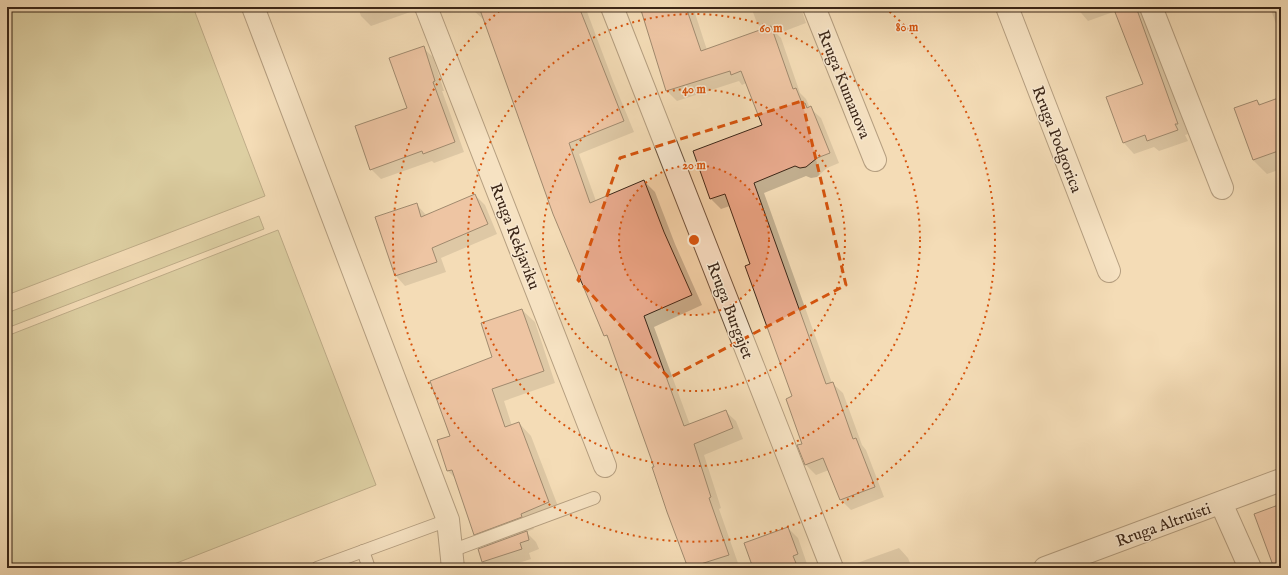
<svg xmlns="http://www.w3.org/2000/svg" width="1288" height="575" viewBox="0 0 1288 575" font-family="'IM FELL English',serif">
<rect width="100%" height="100%" fill="#f4dcb6"/>
<filter id="stains"><feTurbulence type="fractalNoise" baseFrequency=".005" numOctaves="4"/><feColorMatrix values="0 0 0 0 .2 0 0 0 0 .09 0 0 0 0 .02 0 0 0 .5 -.17"/></filter>
<radialGradient id="worn" r=".72"><stop offset=".6" stop-color="#630" stop-opacity="0"/><stop offset="1" stop-color="#630" stop-opacity=".3"/></radialGradient>
<g fill="#c1bf8a" stroke="#7e7250">
<path d="M 7,7 L 193,7 L 265,196 L 7,295 Z"/>
<path d="M 259,216 L 264,229 L 7,328 L 7,313 Z"/>
<path d="M 278,230 L 376,485 L 164,568 L 7,568 L 7,336 Z"/>
</g>
<g fill="#0003">
<path d="M 358,7 L 411,7 L 413,11 L 371,26 L 361,16 Z"/>
<path d="M 472,7 L 584,7 L 586,9 L 613,81 L 634,132 L 579,154 L 596,201 L 644,181 L 655,192 L 675,244 L 702,305 L 654,327 L 690,425 L 725,411 L 736,421 L 743,439 L 704,455 L 721,508 L 719,509 L 739,566 L 733,568 L 689,568 L 668,512 L 656,467 L 610,340 L 605,335 L 485,21 L 473,10 Z"/>
<path d="M 640,7 L 693,7 L 707,50 L 764,30 L 757,23 L 751,7 L 812,7 L 802,11 L 806,23 L 777,34 L 781,38 L 800,93 L 806,99 L 810,108 L 821,118 L 839,163 L 827,168 L 817,177 L 811,178 L 806,176 L 764,193 L 832,383 L 843,393 L 862,445 L 866,450 L 884,497 L 851,510 L 841,500 L 829,470 L 816,475 L 806,465 L 794,397 L 730,206 L 721,209 L 711,199 L 694,152 L 763,126 L 746,83 L 742,85 L 739,81 L 677,101 L 667,91 Z"/>
<path d="M 1076,7 L 1142,7 L 1188,134 L 1185,135 L 1188,141 L 1159,151 L 1154,147 L 1134,154 L 1124,143 L 1144,85 L 1116,11 L 1088,21 Z"/>
<path d="M 1270,7 L 1281,7 L 1281,38 Z"/>
<path d="M 423,48 L 433,57 L 444,91 L 442,91 L 464,152 L 434,163 L 432,161 L 381,179 L 371,169 L 408,109 Z"/>
<path d="M 1281,98 L 1281,169 L 1267,174 L 1253,160 L 1235,108 L 1257,101 L 1262,105 Z"/>
<path d="M 475,195 L 485,205 L 497,234 L 441,258 L 446,272 L 405,286 L 396,276 L 376,218 L 417,205 L 427,216 Z"/>
<path d="M 522,310 L 535,322 L 555,383 L 504,401 L 512,426 L 519,423 L 531,436 L 561,514 L 533,527 L 534,529 L 526,532 L 536,542 L 539,549 L 529,553 L 531,559 L 503,568 L 489,568 L 482,562 L 479,550 L 487,547 L 475,534 L 457,480 L 448,471 L 451,437 L 493,358 Z"/>
<path d="M 788,528 L 798,538 L 807,564 L 802,566 L 803,568 L 754,568 Z"/>
<path d="M 899,548 L 908,558 L 912,568 L 859,568 L 857,563 Z"/>
</g>
<g fill="#e7a98c" stroke="#3b2617">
<path d="M 479,7 L 579,7 L 624,121 L 569,143 L 590,203 L 644,180 L 664,232 L 692,295 L 644,316 L 684,426 L 726,410 L 733,428 L 694,444 L 711,497 L 709,498 L 729,555 L 688,568 L 667,512 L 652,467 L 654,467 L 607,335 L 604,336 L 553,214 Z"/>
<path d="M 640,7 L 686,7 L 701,51 L 771,26 L 793,89 L 796,88 L 802,103 L 805,103 L 807,108 L 811,106 L 830,153 L 817,158 L 806,167 L 800,168 L 795,166 L 754,183 L 826,384 L 833,382 L 853,439 L 856,438 L 875,487 L 840,500 L 823,458 L 805,465 L 797,445 L 802,444 L 786,399 L 792,396 L 745,266 L 750,264 L 725,194 L 710,199 L 693,151 L 762,125 L 741,71 L 731,75 L 730,71 L 666,91 Z"/>
<path d="M 1113,7 L 1136,7 L 1178,124 L 1175,124 L 1178,130 L 1147,141 L 1145,135 L 1123,143 L 1106,97 L 1143,84 Z"/>
<path d="M 424,46 L 435,81 L 433,82 L 455,142 L 423,154 L 422,151 L 370,170 L 355,126 L 407,108 L 389,58 Z"/>
<path d="M 1281,97 L 1281,150 L 1253,160 L 1234,108 L 1257,100 L 1259,105 Z"/>
<path d="M 475,194 L 488,224 L 432,248 L 437,262 L 395,276 L 375,217 L 417,203 L 421,217 Z"/>
<path d="M 522,309 L 544,371 L 492,389 L 505,427 L 519,422 L 549,502 L 521,514 L 522,517 L 474,535 L 452,470 L 447,471 L 437,440 L 450,436 L 430,381 L 492,357 L 481,323 Z"/>
<path d="M 1281,504 L 1281,568 L 1274,568 L 1254,514 Z"/>
<path d="M 788,527 L 798,554 L 793,556 L 798,568 L 753,568 L 744,543 Z"/>
<path d="M 527,531 L 529,540 L 520,543 L 522,549 L 482,562 L 478,549 Z"/>
</g>
<g fill="none" stroke-linecap="round" stroke-linejoin="round">
<defs>
<g id="lane">
<path d="M 363,551 L 369,568"/>
<path d="M 451,551 L 594,498"/>
<path d="M 317,568 L 448,520"/>
</g>
<g id="street">
<path d="M 253,7 L 448,520 L 453,568"/>
<path d="M 426,7 L 605,466"/>
<path d="M 612,7 L 832,568"/>
<path d="M 814,7 L 875,160"/>
<path d="M 1007,7 L 1109,271"/>
<path d="M 1151,7 L 1222,188"/>
<path d="M 1221,503 L 1250,568"/>
<path d="M 1045,568 L 1281,480"/>
</g>
</defs>
<use href="#lane" stroke="#69543f" stroke-width="14"/>
<use href="#street" stroke="#69543f" stroke-width="24"/>
<use href="#lane" stroke="#f8e8d0" stroke-width="12"/>
<use href="#street" stroke="#f8e8d0" stroke-width="22"/>
</g>
<path d="M0 0H1288V575H0ZM 802,101 L 846,285 L 669,378 L 578,280 L 620,158 Z" fill="#f4dcb6" fill-opacity=".55" fill-rule="evenodd"/>
<path fill="none" stroke="#d7540d" stroke-width="3" stroke-dasharray="8 5" stroke-linejoin="round" d="M 802,101 L 846,285 L 669,378 L 578,280 L 620,158 Z"/>
<circle cx="694" cy="240" r="75" fill="#d7540d" fill-opacity=".12"/>
<g fill="none" stroke="#d7540d" stroke-width="2" stroke-dasharray="2 4">
<circle cx="694" cy="240" r="75"/>
<circle cx="694" cy="240" r="151"/>
<circle cx="694" cy="240" r="226"/>
<path d="M885 8A301 301 0 1 1 503 8"/>
</g>
<g text-anchor="middle" stroke-width="3" stroke-linejoin="round" paint-order="stroke">
<g font-size="16" fill="#3b2617" stroke="#f8e8d0">
<text transform="translate(845 84) rotate(68)" y="6">Rruga Kumanova</text>
<text transform="translate(1058 139) rotate(69)" y="6">Rruga Podgorica</text>
<text transform="translate(516 236) rotate(69)" y="6">Rruga Rekjaviku</text>
<text transform="translate(731 310) rotate(69)" y="6">Rruga Burgajet</text>
<text transform="translate(1163 524) rotate(-20)" y="6">Rruga Altruisti</text>
</g>
</g>
<circle cx="694" cy="240" r="6" fill="#d7540d" stroke="#f8e8d0" stroke-width="2"/>
<g font-size="12" text-anchor="middle" font-weight="bold" fill="#d7540d" stroke="#f8e8d0" stroke-width="3" stroke-linejoin="round" paint-order="stroke">
<text x="907" y="31">80 m</text>
<text x="771" y="32">60 m</text>
<text x="694" y="93">40 m</text>
<text x="694" y="169">20 m</text>
</g>
<rect width="1288" height="575" fill="none" stroke="#f4dcb6" stroke-width="24"/>
<rect x="8" y="8" width="1272" height="559" fill="none" stroke="#3b2617" stroke-width="2"/>
<rect x="12" y="12" width="1264" height="551" fill="none" stroke="#3b2617"/>
<rect width="100%" height="100%" filter="url(#stains)"/>
<rect width="100%" height="100%" fill="url(#worn)"/>
</svg>
